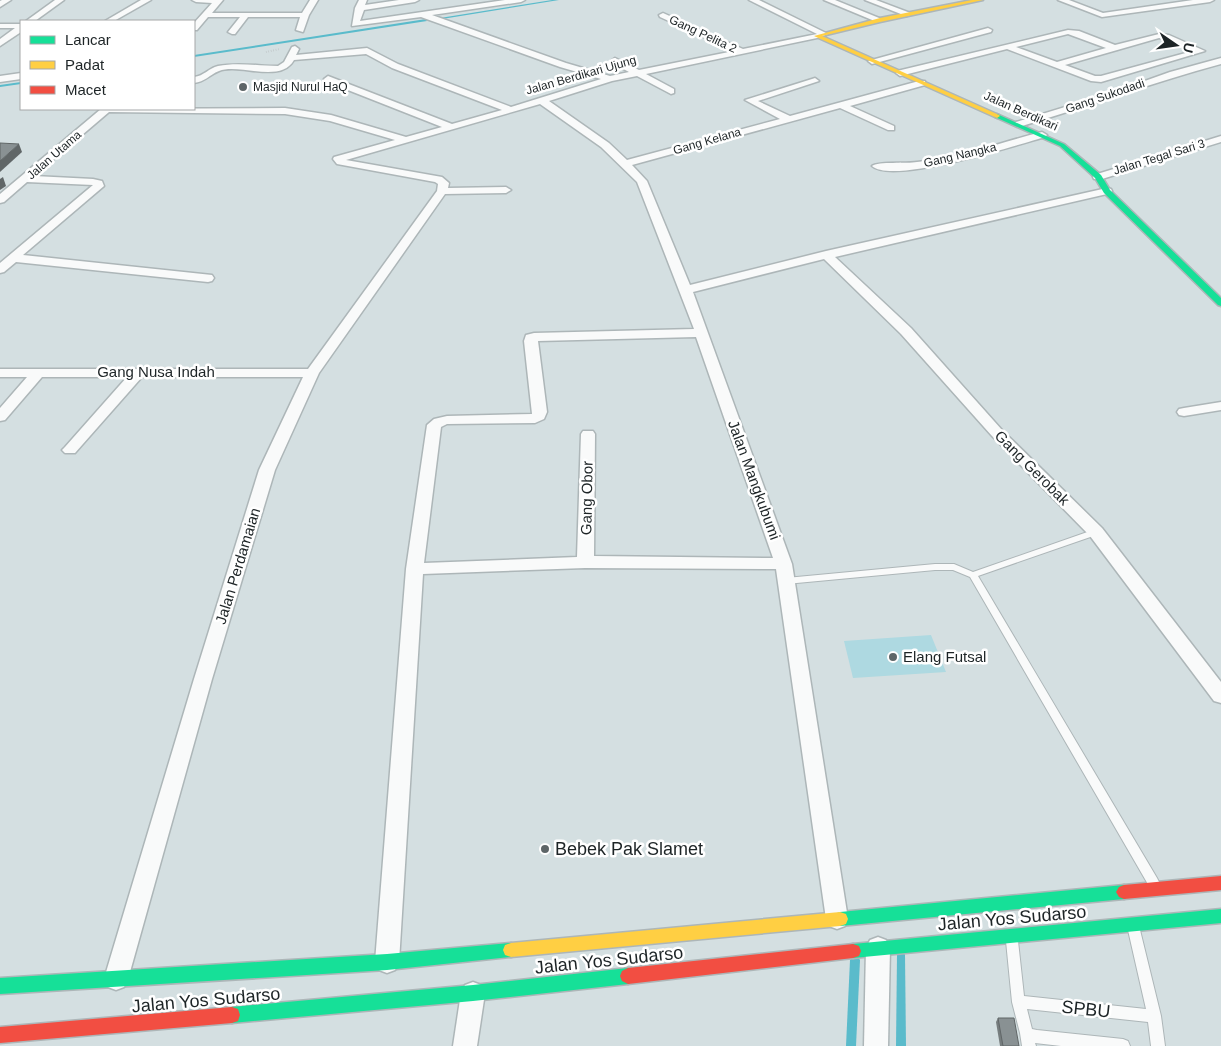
<svg xmlns="http://www.w3.org/2000/svg" width="1221" height="1046" viewBox="0 0 1221 1046" font-family="Helvetica,sans-serif">
<rect width="100%" height="100%" fill="#d4dfe1"/>
<path fill="#aed9e1" d="M 931,635 L 946,672 L 853,678 L 844,641 Z"/>
<g fill="none" stroke-linecap="round" stroke-linejoin="round">
<g fill="#5abbcb" fill-rule="evenodd">
<path d="M 552,0 L 559,0 L 442,19 L 440,18 Z"/>
<path d="M 426,19 L 427,21 L 194,57 L 194,55 Z"/>
<path d="M 21,82 L 21,84 L 0,87 L 0,85 Z"/>
<path d="M 901,951 L 904,952 L 905,955 L 906,1046 L 896,1046 L 897,955 L 898,952 Z"/>
<path d="M 855,956 L 858,957 L 860,960 L 856,1046 L 846,1046 L 850,960 L 852,957 Z"/>
</g>
<defs>
<g id="lane">
<path d="M 1096,529 L 1099,530 L 1100,532 L 1099,534 L 978,576 L 1157,878 L 1159,882 L 1157,886 L 1153,887 L 1149,886 L 970,577 L 953,570 L 935,570 L 786,584 L 781,581 L 786,578 L 935,564 L 954,564 L 973,572 Z"/>
<path d="M 1134,924 L 1138,926 L 1140,930 L 1161,1016 L 1165,1046 L 1151,1046 L 1148,1022 L 1027,1009 L 1032,1029 L 1037,1030 L 1123,1039 L 1128,1041 L 1130,1046 L 1061,1046 L 1035,1043 L 1036,1046 L 1022,1046 L 1020,1033 L 1012,1002 L 1006,941 L 1008,937 L 1012,935 L 1016,937 L 1018,941 L 1024,996 L 1146,1009 L 1128,930 L 1130,926 Z"/>
</g>
<g id="street">
<path d="M 2,0 L 11,0 L 0,7 L 0,1 Z"/>
<path d="M 55,0 L 64,0 L 35,21 L 26,21 Z"/>
<path d="M 141,0 L 151,0 L 114,21 L 105,21 Z"/>
<path d="M 192,0 L 223,0 L 212,13 L 302,13 L 310,0 L 318,0 L 309,15 L 303,32 L 296,30 L 300,17 L 248,17 L 235,34 L 232,34 L 228,32 L 240,17 L 208,17 L 197,30 L 194,30 L 194,23 L 212,3 L 196,2 Z"/>
<path d="M 359,0 L 367,0 L 365,5 L 399,0 L 419,0 L 415,2 L 364,10 L 360,21 L 505,0 L 525,0 L 521,2 L 432,15 L 566,63 L 610,76 L 629,72 L 612,63 L 611,61 L 615,58 L 639,70 L 734,51 L 660,17 L 659,15 L 663,13 L 743,49 L 817,34 L 749,0 L 759,0 L 828,34 L 817,38 L 646,74 L 674,89 L 674,93 L 671,94 L 637,76 L 612,81 L 549,101 L 609,143 L 627,160 L 780,119 L 745,100 L 812,79 L 815,78 L 819,81 L 758,101 L 790,116 L 919,81 L 925,81 L 925,85 L 850,106 L 894,126 L 894,130 L 888,130 L 840,108 L 632,165 L 647,181 L 690,285 L 826,251 L 1107,188 L 1111,189 L 1112,191 L 1111,193 L 1107,194 L 835,257 L 911,328 L 1002,430 L 1102,528 L 1221,682 L 1221,703 L 1214,701 L 1090,536 L 992,436 L 901,334 L 824,259 L 693,292 L 792,564 L 848,919 L 845,926 L 837,929 L 829,926 L 826,919 L 776,569 L 585,568 L 423,574 L 399,962 L 395,970 L 387,973 L 379,970 L 375,962 L 406,569 L 427,425 L 434,419 L 447,416 L 532,414 L 524,341 L 526,335 L 534,333 L 694,329 L 637,182 L 601,147 L 540,104 L 346,160 L 442,177 L 449,183 L 448,188 L 506,187 L 511,190 L 506,193 L 445,194 L 319,373 L 275,470 L 212,679 L 128,979 L 124,987 L 116,990 L 108,987 L 104,979 L 194,679 L 259,470 L 303,377 L 142,377 L 75,453 L 65,453 L 62,450 L 65,447 L 127,377 L 42,377 L 5,420 L 0,421 L 0,408 L 27,377 L 0,377 L 0,369 L 308,369 L 437,191 L 438,184 L 435,182 L 337,164 L 333,159 L 334,157 L 395,140 L 330,121 L 285,114 L 109,112 L 34,176 L 93,179 L 102,181 L 104,186 L 23,255 L 212,275 L 214,278 L 212,281 L 208,282 L 16,262 L 4,272 L 0,273 L 0,263 L 93,185 L 27,182 L 4,202 L 0,203 L 0,194 L 101,109 L 285,108 L 331,115 L 406,137 L 442,127 L 325,81 L 324,79 L 328,76 L 452,124 L 502,110 L 392,68 L 366,54 L 294,60 C 281,84 239,63 219,71 C 209,75 205,82 194,83 L 194,77 C 204,76 209,68 218,66 C 237,62 259,66 278,66 L 284,62 L 292,47 L 295,46 L 299,49 L 296,55 L 367,48 L 398,64 L 511,107 L 601,79 L 560,67 L 421,17 L 352,26 L 355,8 ZM 696,337 L 773,558 L 594,556 L 595,434 L 593,431 L 583,431 L 581,434 L 577,557 L 424,563 L 441,427 L 447,424 L 535,423 L 544,419 L 547,412 L 538,341 Z"/>
<path d="M 824,0 L 835,0 L 884,20 L 877,22 Z"/>
<path d="M 865,0 L 876,0 L 913,14 L 906,16 Z"/>
<path d="M 1058,0 L 1069,0 L 1103,13 L 1193,0 L 1214,0 L 1210,2 L 1102,17 Z"/>
<path d="M 0,24 L 21,24 L 21,32 L 0,46 L 0,39 L 15,28 L 0,28 Z"/>
<path d="M 988,28 L 992,30 L 991,32 L 872,64 L 868,61 Z"/>
<path d="M 1068,30 L 1079,31 L 1115,45 L 1159,34 L 1169,35 L 1205,51 L 1101,82 L 1091,81 L 1007,49 L 900,76 L 896,73 L 897,71 ZM 1068,34 L 1106,48 L 1057,62 L 1016,47 ZM 1159,38 L 1167,39 L 1193,51 L 1101,76 L 1095,76 L 1065,65 Z"/>
<path d="M 1221,58 L 1221,64 C 1154,82 1089,106 1022,126 L 1019,127 L 1014,124 L 1016,122 L 1114,92 L 1170,72 Z"/>
<path d="M 21,73 L 21,79 L 0,82 L 0,76 Z"/>
<path d="M 1042,132 L 1047,135 L 1045,137 C 1017,145 892,185 872,166 C 878,161 907,164 917,162 C 960,158 1001,142 1042,132 Z"/>
<path d="M 1221,136 L 1221,142 L 1102,179 L 1094,179 L 1093,177 L 1094,175 Z"/>
<path d="M 1221,402 L 1221,410 L 1184,416 L 1179,415 L 1177,412 L 1179,409 L 1184,408 Z"/>
<path d="M 878,937 L 886,940 L 890,948 L 888,1046 L 864,1046 L 866,948 L 870,940 Z"/>
<path d="M 473,982 L 481,985 L 485,993 L 477,1046 L 453,1046 L 461,993 L 465,985 Z"/>
</g>
<g id="fast">
<path d="M 997,114 L 1064,144 L 1101,175 L 1110,190 L 1221,298 L 1221,306 L 1218,305 L 1104,193 L 1095,178 L 1060,146 L 995,117 L 994,116 Z"/>
<path d="M 1124,885 L 1129,887 L 1132,892 L 1129,897 L 1124,899 L 840,926 L 834,924 L 832,919 L 834,914 L 840,912 Z"/>
<path d="M 1221,909 L 1221,923 L 853,958 L 847,956 L 845,951 L 847,946 L 853,944 Z"/>
<path d="M 511,943 L 517,945 L 519,950 L 517,955 L 511,957 L 387,970 L 0,994 L 0,978 L 387,954 Z"/>
<path d="M 628,968 L 634,971 L 636,976 L 634,981 L 628,984 L 473,1001 L 232,1023 L 226,1021 L 224,1015 L 226,1009 L 232,1007 L 473,985 Z"/>
</g>
<g id="slow">
<path d="M 972,0 L 983,0 L 880,22 L 822,36 L 999,115 L 1000,116 L 997,118 L 814,36 L 880,18 Z"/>
<path d="M 840,912 L 846,914 L 848,919 L 846,924 L 840,926 L 511,957 L 505,955 L 503,950 L 505,945 L 511,943 Z"/>
</g>
<g id="jam">
<path d="M 1221,876 L 1221,890 L 1124,899 L 1119,897 L 1116,892 L 1119,887 L 1124,885 Z"/>
<path d="M 853,944 L 859,946 L 861,951 L 859,956 L 853,958 L 628,984 L 622,981 L 620,976 L 622,971 L 628,968 Z"/>
<path d="M 232,1007 L 238,1009 L 240,1015 L 238,1021 L 232,1023 L 0,1043 L 0,1027 Z"/>
</g>
</defs>
<use href="#lane" stroke="#adb6b8" stroke-width="2"/>
<use href="#street" stroke="#adb6b8" stroke-width="3"/>
<use href="#fast" stroke="#adb6b8" stroke-width="3"/>
<use href="#slow" stroke="#adb6b8" stroke-width="3"/>
<use href="#jam" stroke="#adb6b8" stroke-width="3"/>
<path stroke="#babec0" stroke-width="2" stroke-dasharray="0.5 2" stroke-linecap="butt" d="M 266,52 L 280,49"/>
<use href="#lane" fill="#f9fafa" fill-rule="evenodd"/>
<use href="#street" fill="#f9fafa" fill-rule="evenodd"/>
<use href="#fast" fill="#16e098" fill-rule="evenodd"/>
<use href="#slow" fill="#ffcf43" fill-rule="evenodd"/>
<use href="#jam" fill="#f24e42" fill-rule="evenodd"/>
</g>
<path fill="#767d7e" d="M 998,1018 L 1019,1046 L 1000,1046 L 996,1022 Z"/>
<g fill="#606667">
<path d="M 19,144 L 22,152 L 0,172 L 0,161 Z"/>
<path d="M 3,177 L 6,186 L 0,190 L 0,179 Z"/>
</g>
<g fill="#899193" stroke="#606667">
<path d="M 0,143 L 19,144 L 0,161 Z"/>
<path d="M 998,1018 L 1014,1018 L 1019,1046 L 1003,1046 Z"/>
</g>
<g fill="#5d6567" stroke="#fff" stroke-width="2">
<circle cx="243" cy="87" r="5"/>
<circle cx="893" cy="657" r="5"/>
<circle cx="545" cy="849" r="5"/>
</g>
<g text-anchor="middle" stroke-width="5" stroke-linejoin="round" paint-order="stroke">
<g font-size="12" fill="#1d2426" stroke="#fff">
<text transform="translate(703 34) rotate(25)" y="4">Gang Pelita 2</text>
<text transform="translate(581 75) rotate(-16)" y="4">Jalan Berdikari Ujung</text>
<text transform="translate(1105 96) rotate(-19)" y="4">Gang Sukodadi</text>
<text transform="translate(1021 111) rotate(24)" y="4">Jalan Berdikari</text>
<text transform="translate(707 141) rotate(-16)" y="4">Gang Kelana</text>
<text transform="translate(54 155) rotate(-41)" y="4">Jalan Utama</text>
<text transform="translate(960 155) rotate(-13)" y="4">Gang Nangka</text>
<text transform="translate(1159 157) rotate(-17)" y="4">Jalan Tegal Sari 3</text>
</g>
<g font-size="12" fill="#1d2426" stroke="#fff" text-anchor="start">
<text x="253" y="91">Masjid Nurul HaQ</text>
</g>
<g font-size="15" fill="#1d2426" stroke="#fff">
<text x="156" y="377">Gang Nusa Indah</text>
<text transform="translate(1032 468) rotate(45)" y="5">Gang Gerobak</text>
<text transform="translate(754 480) rotate(70)" y="5">Jalan Mangkubumi</text>
<text transform="translate(587 498) rotate(-89)" y="5">Gang Obor</text>
<text transform="translate(238 566) rotate(-73)" y="5">Jalan Perdamaian</text>
</g>
<g font-size="15" fill="#1d2426" stroke="#fff" text-anchor="start">
<text x="903" y="662">Elang Futsal</text>
</g>
<g font-size="18" fill="#1d2426" stroke="#fff" text-anchor="start">
<text x="555" y="855">Bebek Pak Slamet</text>
</g>
<g font-size="18" fill="#1d2426" stroke="#fff">
<text transform="translate(1012 918) rotate(-5)" y="6">Jalan Yos Sudarso</text>
<text transform="translate(609 960) rotate(-6)" y="6">Jalan Yos Sudarso</text>
<text transform="translate(206 1000) rotate(-5)" y="6">Jalan Yos Sudarso</text>
<text transform="translate(1086 1009) rotate(6)" y="6">SPBU</text>
</g>
</g>
<rect x="20" y="20" width="175" height="90" fill="#ffffff" stroke="#a5a7a8"/>
<rect x="30" y="36" width="25" height="8" fill="#16e098" stroke="#a5a7a8"/>
<text x="65" y="45" font-size="15" fill="#1d2426">Lancar</text>
<rect x="30" y="61" width="25" height="8" fill="#ffcf43" stroke="#a5a7a8"/>
<text x="65" y="70" font-size="15" fill="#1d2426">Padat</text>
<rect x="30" y="86" width="25" height="8" fill="#f24e42" stroke="#a5a7a8"/>
<text x="65" y="95" font-size="15" fill="#1d2426">Macet</text>
<g transform="translate(1176 45) rotate(103)" stroke="#ffffff" stroke-width="4" paint-order="stroke">
<path d="M0-4L9 19L0 12L-9 19Z" fill="#1d2426"/>
<text y="-8" font-size="14" font-weight="bold" text-anchor="middle" fill="#1d2426">U</text>
</g>
</svg>
